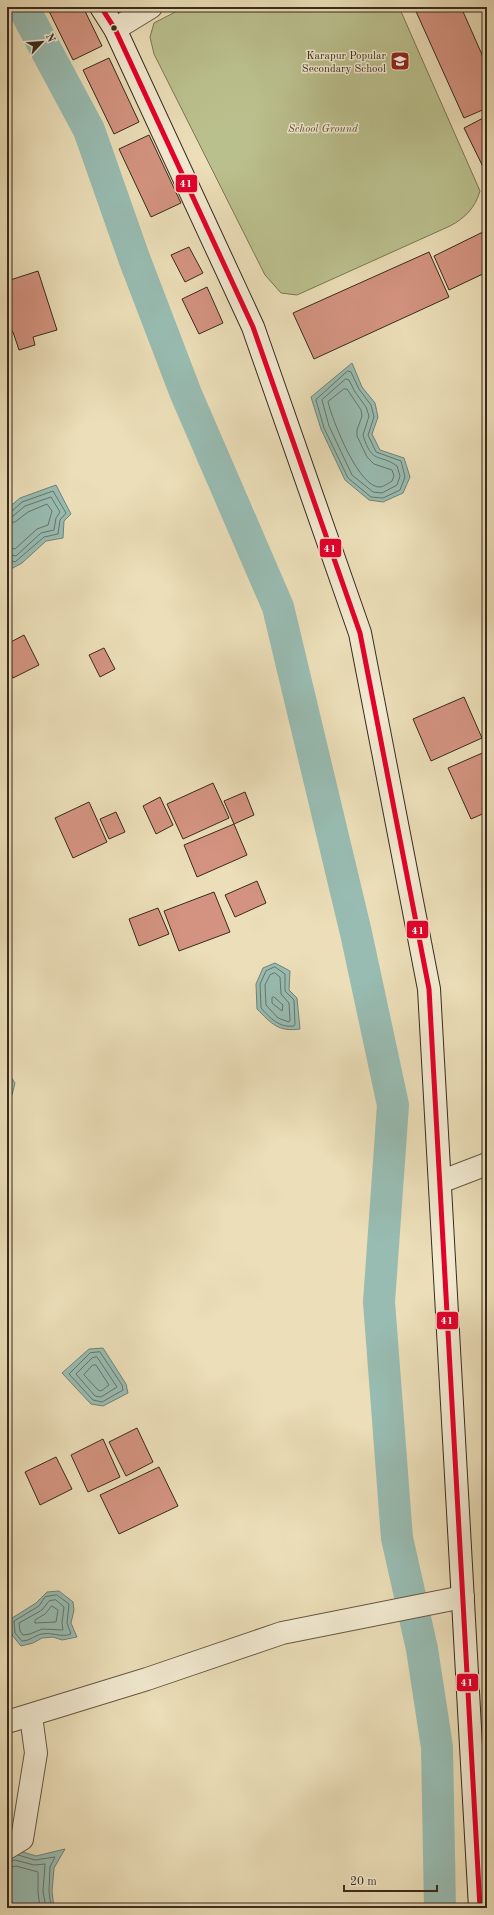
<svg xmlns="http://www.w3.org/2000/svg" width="494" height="1915" viewBox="0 0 494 1915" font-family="'Old Standard TT',serif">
<rect width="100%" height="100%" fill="#ebdeb8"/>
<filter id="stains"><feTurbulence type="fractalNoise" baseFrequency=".005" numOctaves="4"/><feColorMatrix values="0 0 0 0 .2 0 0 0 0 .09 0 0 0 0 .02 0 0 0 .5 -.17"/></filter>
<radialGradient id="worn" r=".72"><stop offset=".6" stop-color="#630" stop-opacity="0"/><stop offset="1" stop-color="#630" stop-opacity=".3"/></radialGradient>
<path fill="#bac08d" stroke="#7a7655" d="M 185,7 L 399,7 L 480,191 C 475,208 465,218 450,226 L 297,295 L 281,293 L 265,275 L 154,54 L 150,37 L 154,23 Z"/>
<g fill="#98bcb2" stroke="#728276">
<path d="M 352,363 L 362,387 L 375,403 L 378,417 L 372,434 L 380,450 L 404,458 L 410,477 L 403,493 L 383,502 L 369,500 L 345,480 L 321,429 L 311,397 Z"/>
<path d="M 56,485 L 71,514 L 64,521 L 63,538 L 46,541 L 22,563 L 11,569 L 7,560 L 7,509 L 20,498 Z"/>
<path d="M 275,963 L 290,971 L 289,990 L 297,998 L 300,1029 C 278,1032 272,1024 257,1009 L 256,984 L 263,968 Z"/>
<path d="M 7,1071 L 15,1083 L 12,1095 L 7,1097 Z"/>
<path d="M 103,1348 L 126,1384 L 128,1393 L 103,1406 L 91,1404 L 62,1373 L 89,1349 Z"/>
<path d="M 487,1562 L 487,1593 L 484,1587 L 483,1568 Z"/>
<path d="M 59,1591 L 73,1602 L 74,1610 L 71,1623 L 77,1637 L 62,1640 L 53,1637 L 42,1638 L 33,1643 L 21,1646 L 12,1635 L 9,1620 L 36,1603 L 47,1592 Z"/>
<path d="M 13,1849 L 36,1856 L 65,1849 L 54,1868 L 52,1891 L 54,1908 L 7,1908 L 7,1854 Z"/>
</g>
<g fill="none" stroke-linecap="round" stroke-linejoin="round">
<g stroke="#687468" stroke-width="1">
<path d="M 348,371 L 351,372 L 359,389 L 371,405 L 374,417 L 368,435 L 376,452 L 401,461 L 405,477 L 400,490 L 383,498 L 371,497 L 348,478 L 324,428 L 316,400 Z"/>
<path d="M 346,379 L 349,380 L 355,392 L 366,407 L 369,416 L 363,435 C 372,465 379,453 397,466 L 400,476 L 397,485 L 382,493 L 373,492 L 352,475 L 329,426 L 322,400 Z"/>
<path d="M 344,389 L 347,389 L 361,410 L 362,416 L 357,430 L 357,436 L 367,457 L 374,464 L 392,470 L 394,476 L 392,481 C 389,483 384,486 381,487 C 359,490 332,419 328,402 Z"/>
<path d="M 7,512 L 11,512 L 22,502 L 53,491 L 66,513 L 60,520 L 58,534 L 44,537 L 15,562 L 7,559"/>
<path d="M 7,517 L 13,516 L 25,506 L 51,497 L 60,512 L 56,518 L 54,530 L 41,533 L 16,556 L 7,554"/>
<path d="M 7,523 L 15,522 L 28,512 L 47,504 L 52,511 L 48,525 L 37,529 L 15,549 L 7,548"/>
<path d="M 275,967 L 285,974 L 285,991 L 294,1000 L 295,1024 L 294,1026 C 279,1028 270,1018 261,1008 L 260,984 L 266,971 Z"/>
<path d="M 275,973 L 280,977 L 281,994 L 289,1003 L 290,1020 L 289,1022 L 278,1018 L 266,1005 L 265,985 L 270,975 Z"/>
<path d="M 274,997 L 283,1005 L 282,1011 L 272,1003 L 272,998 Z"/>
<path d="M 100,1352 L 122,1385 L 123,1390 L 102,1402 L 93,1400 L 69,1374 L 90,1353 Z"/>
<path d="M 97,1357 L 117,1387 L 101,1397 L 95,1396 L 76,1374 L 92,1358 Z"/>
<path d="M 93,1365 L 96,1365 L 109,1385 L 101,1391 L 98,1390 L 84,1375 Z"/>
<path d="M 57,1595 L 69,1604 L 67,1623 L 71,1634 C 61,1638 53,1632 42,1634 C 35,1635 30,1641 22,1641 L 15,1633 L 14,1621 L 39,1606 L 45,1597 Z"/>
<path d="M 56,1600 L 64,1607 L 62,1623 L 63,1630 L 42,1629 L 30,1634 L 23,1635 L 20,1631 L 19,1623 L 42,1610 L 49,1601 Z"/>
<path d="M 52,1606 L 58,1610 L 56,1622 L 35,1623 L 35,1620 L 45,1614 Z"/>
<path d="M 18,1855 L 35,1860 L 55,1857 L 50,1867 L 49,1891 L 51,1908"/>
<path d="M 7,1862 L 15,1860 L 34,1865 L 45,1864 L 43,1891 L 46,1908"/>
<path d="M 7,1868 L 16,1866 L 38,1872 L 38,1892 L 40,1908"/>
</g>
<path stroke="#98bcb2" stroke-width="32" d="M 23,7 L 89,130 L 134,258 L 186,394 L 278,607 L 356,933 L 393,1105 L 379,1302 L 397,1538 L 422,1649 L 437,1747 L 440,1908"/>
</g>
<g fill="#d39380" stroke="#392b1d">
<path d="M 47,7 L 83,7 L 102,46 L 73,60 Z"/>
<path d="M 414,7 L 461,7 L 487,66 L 487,108 L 464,118 Z"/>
<path d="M 109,58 L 139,122 L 114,134 L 83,70 Z"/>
<path d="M 487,116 L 487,175 L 464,128 Z"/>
<path d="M 149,135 L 181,203 L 151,217 L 119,149 Z"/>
<path d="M 487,230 L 487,272 L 449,290 L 434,256 Z"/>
<path d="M 189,247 L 203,273 L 185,282 L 171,255 Z"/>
<path d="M 429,252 L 449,297 L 314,359 L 293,313 Z"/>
<path d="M 38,271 L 57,330 L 33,337 L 35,345 L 19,350 L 13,332 L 7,327 L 7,281 Z"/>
<path d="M 207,287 L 223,323 L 199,334 L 182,299 Z"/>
<path d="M 24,635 L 39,665 L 13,678 L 7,666 L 7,644 Z"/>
<path d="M 104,648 L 115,669 L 100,677 L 89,655 Z"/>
<path d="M 464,697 L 482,738 L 431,761 L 413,719 Z"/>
<path d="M 487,751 L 487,812 L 471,819 L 448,768 Z"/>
<path d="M 213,783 L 229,818 L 183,839 L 167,804 Z"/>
<path d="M 245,792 L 254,815 L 234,824 L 224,801 Z"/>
<path d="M 160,797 L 173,825 L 156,834 L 143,806 Z"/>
<path d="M 89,802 L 107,842 L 73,858 L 55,818 Z"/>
<path d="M 116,812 L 125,832 L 109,839 L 100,819 Z"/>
<path d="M 234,824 L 247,855 L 197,877 L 184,845 Z"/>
<path d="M 257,881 L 266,903 L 235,917 L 225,895 Z"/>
<path d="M 214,892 L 230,932 L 179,951 L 164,911 Z"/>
<path d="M 158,908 L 169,934 L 139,946 L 129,919 Z"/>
<path d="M 137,1428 L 153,1462 L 126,1476 L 109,1442 Z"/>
<path d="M 103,1439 L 120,1477 L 88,1492 L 71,1455 Z"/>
<path d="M 56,1457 L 72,1489 L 40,1505 L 25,1472 Z"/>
<path d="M 159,1467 L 178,1506 L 119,1534 L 100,1495 Z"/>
</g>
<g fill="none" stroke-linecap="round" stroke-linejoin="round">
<defs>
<g id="minor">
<path d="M 115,29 L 151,7"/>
<path d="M 440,1182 L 487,1164"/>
<path d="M 7,1722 L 147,1679 L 282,1633 L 463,1597"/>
<path d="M 7,1848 L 22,1839 L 36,1753 L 31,1716"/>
</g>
<path id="secondary" d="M 101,7 L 115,29 L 253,327 L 360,633 L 429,989 L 480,1908"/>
</defs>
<use href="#minor" stroke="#665844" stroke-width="24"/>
<use href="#secondary" stroke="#392b1d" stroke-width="24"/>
<use href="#minor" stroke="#f2ead1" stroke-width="22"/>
<use href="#secondary" stroke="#f2ead1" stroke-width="22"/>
<defs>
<path id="bus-1" d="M 101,7 L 115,29 L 253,327 L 360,633 L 429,989 L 480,1908"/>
</defs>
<use href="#bus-1" stroke="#f2ead1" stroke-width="8"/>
<use href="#bus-1" stroke="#e4002b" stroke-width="5"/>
</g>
<defs>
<symbol id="school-square" viewBox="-11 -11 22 22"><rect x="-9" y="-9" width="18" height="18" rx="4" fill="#8f2418" stroke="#f2ead1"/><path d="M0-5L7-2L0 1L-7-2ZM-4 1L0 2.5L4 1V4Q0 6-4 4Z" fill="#fff"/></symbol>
</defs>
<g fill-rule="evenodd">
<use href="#school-square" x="389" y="50" width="22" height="22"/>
</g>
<circle fill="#392b1d" stroke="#f2ead1" stroke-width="1.5" cx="114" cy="28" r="3.5"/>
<g text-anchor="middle" stroke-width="3" stroke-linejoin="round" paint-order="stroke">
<g font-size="11" fill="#392b1d" stroke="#f2ead1" text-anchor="end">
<text x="386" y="59">Karapur Popular<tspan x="386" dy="13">Secondary School</tspan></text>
</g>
<g font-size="11" font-style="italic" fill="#595039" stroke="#f2ead1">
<text x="323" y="132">School Ground</text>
</g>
</g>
<g stroke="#f2ead1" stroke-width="1.5">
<rect x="175" y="174" width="23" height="19" rx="4" fill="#e4002b"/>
<rect x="319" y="538" width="23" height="20" rx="4" fill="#e4002b"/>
<rect x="406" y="920" width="23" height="19" rx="4" fill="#e4002b"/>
<rect x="436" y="1311" width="23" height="19" rx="4" fill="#e4002b"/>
<rect x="456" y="1673" width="23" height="19" rx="4" fill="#e4002b"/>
</g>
<g font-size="11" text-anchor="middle" font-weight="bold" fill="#fff">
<text x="186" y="187">41</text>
<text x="330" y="552">41</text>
<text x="418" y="934">41</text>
<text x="447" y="1324">41</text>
<text x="467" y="1686">41</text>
</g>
<rect width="494" height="1915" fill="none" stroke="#ebdeb8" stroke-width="24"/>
<rect x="8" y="8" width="478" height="1899" fill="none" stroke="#392b1d" stroke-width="2"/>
<rect x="12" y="12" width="470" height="1891" fill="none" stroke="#392b1d"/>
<g transform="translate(42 42) rotate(64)" stroke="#f2ead1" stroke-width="3" paint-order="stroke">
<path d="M0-3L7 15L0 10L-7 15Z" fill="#392b1d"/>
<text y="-6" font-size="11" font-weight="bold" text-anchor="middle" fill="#392b1d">N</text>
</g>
<path d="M344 1885v6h93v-6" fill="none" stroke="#392b1d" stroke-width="2"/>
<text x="350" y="1885" font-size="12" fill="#392b1d" stroke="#f2ead1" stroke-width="3" paint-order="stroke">20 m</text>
<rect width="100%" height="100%" filter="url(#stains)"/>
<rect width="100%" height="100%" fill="url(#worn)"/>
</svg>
